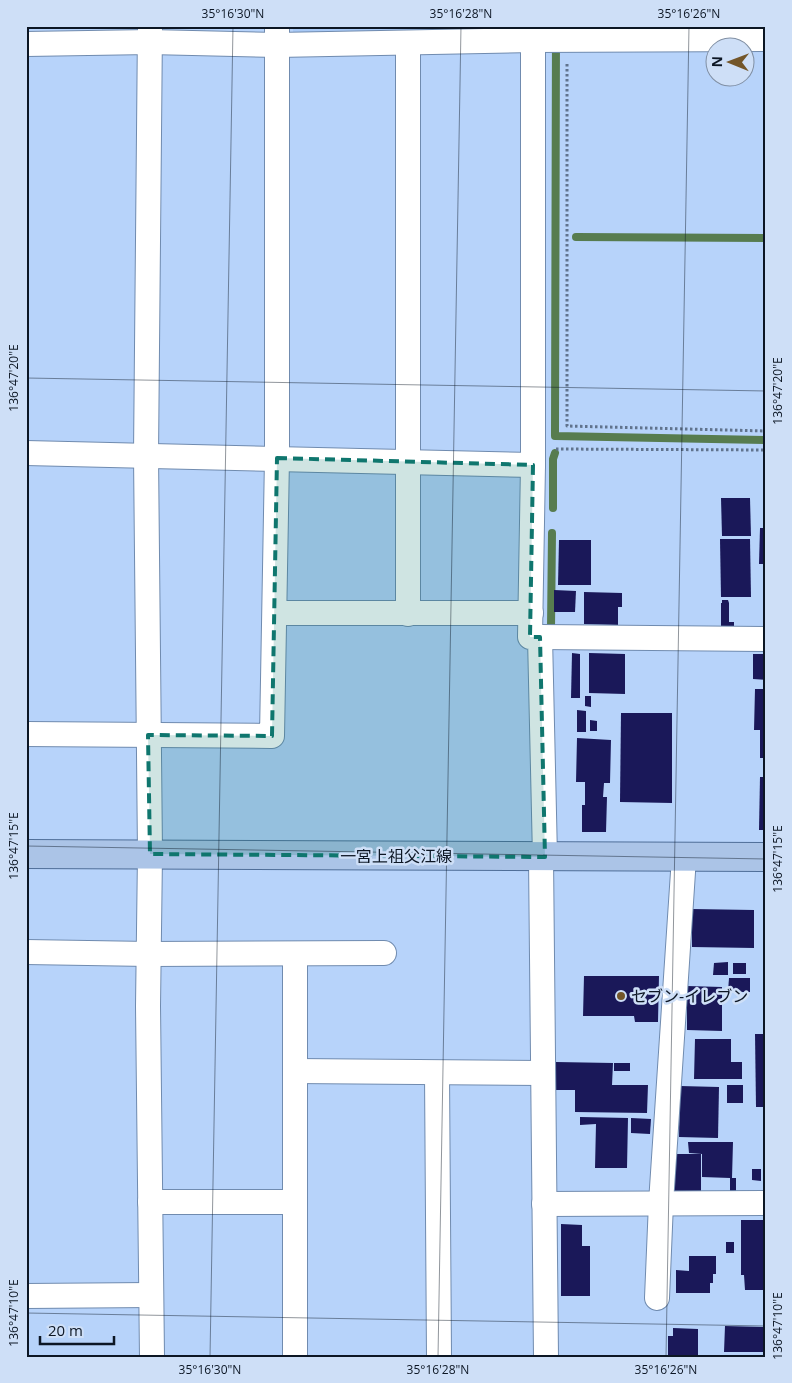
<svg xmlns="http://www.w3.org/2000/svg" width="792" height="1383" viewBox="0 0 792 1383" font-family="'Open Sans','Noto Sans JP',sans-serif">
<rect width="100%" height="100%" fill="#b7d3fa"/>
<path fill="#a8c9f6" d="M 293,26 L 519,26 L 519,30 L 293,33 Z"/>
<rect fill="#dcbe92" x="160" y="26" width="105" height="3"/>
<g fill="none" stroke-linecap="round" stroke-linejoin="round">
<g stroke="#577c4f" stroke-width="8">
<path d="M 556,26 L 555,436 L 766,440"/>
<path d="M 576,237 L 766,238"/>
<path d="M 553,508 L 553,459 L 555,453"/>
<path d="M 551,628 L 552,533"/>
</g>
</g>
<g fill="#1a1859">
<path d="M 721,498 L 750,498 L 751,536 L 722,536 Z"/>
<path d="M 760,528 L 766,528 L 766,564 L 759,564 Z"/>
<path d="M 720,539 L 750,539 L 751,597 L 721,597 Z"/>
<path d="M 559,540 L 591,540 L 591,585 L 558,585 Z"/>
<path d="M 554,590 L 576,591 L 575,612 L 554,612 Z"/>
<path d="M 584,592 L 622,593 L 622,607 L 618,607 L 618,625 L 584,624 Z"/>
<path d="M 722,600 L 728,600 L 729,603 L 729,622 L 734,622 L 734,630 L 721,630 L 721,603 L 722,603 Z"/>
<path d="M 572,653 L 580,654 L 580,698 L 571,698 Z"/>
<path d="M 589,653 L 625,654 L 625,694 L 589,693 Z"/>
<path d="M 753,654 L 766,654 L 766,680 L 753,679 Z"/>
<path d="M 755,689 L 766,689 L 766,758 L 760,758 L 760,730 L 754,730 Z"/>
<path d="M 585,696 L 591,696 L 591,707 L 585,706 Z"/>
<path d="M 577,710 L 586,711 L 586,732 L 577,732 Z"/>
<path d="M 621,713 L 672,713 L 672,803 L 620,802 Z"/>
<path d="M 590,720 L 597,721 L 597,731 L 590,731 Z"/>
<path d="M 577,738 L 611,740 L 610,783 L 604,783 L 603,797 L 607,797 L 606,832 L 582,832 L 582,805 L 585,805 L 585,782 L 576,782 Z"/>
<path d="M 760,777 L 766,777 L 766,830 L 759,830 Z"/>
<path d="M 692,909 L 754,910 L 754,948 L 692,947 Z"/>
<path d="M 728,962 L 728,975 L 713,975 L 714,963 Z"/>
<rect x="733" y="963" width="13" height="11"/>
<path d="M 584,976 L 659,976 L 658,1022 L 635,1022 L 634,1016 L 583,1016 Z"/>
<path d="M 729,978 L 750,978 L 750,992 L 728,992 Z"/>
<path d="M 687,986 L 722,987 L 722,1031 L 687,1030 Z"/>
<path d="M 755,1034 L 766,1034 L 766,1107 L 756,1107 Z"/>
<path d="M 695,1039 L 731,1039 L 731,1062 L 742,1062 L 742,1079 L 694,1079 Z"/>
<path d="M 556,1062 L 613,1063 L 612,1085 L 648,1085 L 647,1113 L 575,1112 L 575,1090 L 556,1090 Z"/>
<rect x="614" y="1063" width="16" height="8"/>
<rect x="727" y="1085" width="16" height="18"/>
<path d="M 680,1086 L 719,1087 L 718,1138 L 679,1137 Z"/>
<path d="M 580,1117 L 628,1118 L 627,1168 L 595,1168 L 596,1124 L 580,1125 Z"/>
<path d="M 631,1118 L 651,1119 L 650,1134 L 631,1133 Z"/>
<path d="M 688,1142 L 733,1142 L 732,1178 L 736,1178 L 736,1194 L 730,1194 L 730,1178 L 702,1177 L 702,1154 L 689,1153 Z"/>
<path d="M 675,1154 L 701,1154 L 701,1195 L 674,1195 Z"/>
<path d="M 752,1169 L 761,1169 L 761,1181 L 752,1180 Z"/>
<path d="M 741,1220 L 766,1220 L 766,1290 L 745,1290 L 744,1275 L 741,1275 Z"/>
<path d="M 561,1224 L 582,1225 L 582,1246 L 590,1246 L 590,1296 L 561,1296 Z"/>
<rect x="726" y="1242" width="8" height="11"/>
<path d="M 689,1256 L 716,1256 L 716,1274 L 713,1274 L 713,1283 L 710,1283 L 710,1293 L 676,1293 L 676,1270 L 689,1271 Z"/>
<path d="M 725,1326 L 764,1327 L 766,1350 L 764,1350 L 764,1352 L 724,1352 Z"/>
<path d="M 673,1328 L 698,1329 L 698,1357 L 668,1357 L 668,1336 L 673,1336 Z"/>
</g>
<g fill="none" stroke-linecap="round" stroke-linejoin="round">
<defs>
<g id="minor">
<path d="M 150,26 L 146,455 L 150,854 L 148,1006 L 152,1357"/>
<path d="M 533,26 L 533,465 L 530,637 L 540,637 L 545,857"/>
<path d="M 26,44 L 150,42 L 277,45 L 533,40 L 766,39"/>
<path d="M 26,453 L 533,465"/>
<path d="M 275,613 L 531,613"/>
<path d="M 408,614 L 408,43"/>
<path d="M 540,637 L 766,639"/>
<path d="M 26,734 L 272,736 L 277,458 L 277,26"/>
<path d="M 541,857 L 546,1357"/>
<path d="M 26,952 L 149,954 L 384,953"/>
<path d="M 295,954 L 295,1357"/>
<path d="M 295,1071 L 543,1073"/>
<path d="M 437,1073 L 439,1357"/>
<path d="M 150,1202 L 295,1202"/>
<path d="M 544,1204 L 766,1203"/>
<path d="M 26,1296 L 151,1295"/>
<path d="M 657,1298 L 661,1203 L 684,857"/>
</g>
<path id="major" d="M 26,854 L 766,857"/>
</defs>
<use href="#minor" stroke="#708baf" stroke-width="26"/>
<use href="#major" stroke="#4f6e98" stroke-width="30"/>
<g stroke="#60738d" stroke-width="3" stroke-dasharray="2.5 2.5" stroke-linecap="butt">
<path d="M 567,64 L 567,426 L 766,431"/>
<path d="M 556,449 L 766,450"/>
</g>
<use href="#minor" stroke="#fff" stroke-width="24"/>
<use href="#major" stroke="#abc4e7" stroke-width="28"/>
</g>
<path fill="#0f766e" fill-opacity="0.2" stroke="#0f766e" stroke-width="4" stroke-dasharray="10 6" stroke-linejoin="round" d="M 277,458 L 533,465 L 530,637 L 540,637 L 545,857 L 150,854 L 148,735 L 272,736 Z"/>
<path fill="none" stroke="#0c1624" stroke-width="1" stroke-opacity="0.45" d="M 26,378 L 766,391M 26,846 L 766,859M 26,1313 L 766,1326M 210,1357 L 233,26M 438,1357 L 461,26M 666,1357 L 689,26"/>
<circle fill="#73562a" stroke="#cedff7" stroke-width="2" cx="621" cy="996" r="5"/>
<g text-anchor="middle" stroke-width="5" stroke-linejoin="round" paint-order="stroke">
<g font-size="16" fill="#0c1624" stroke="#cedff7">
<text x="396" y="862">一宮上祖父江線</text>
</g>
<g font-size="16" fill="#0c1624" stroke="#cedff7" text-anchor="start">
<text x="631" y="1002">セブン-イレブン</text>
</g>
</g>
<rect width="792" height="1383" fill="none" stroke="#cedff7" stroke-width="55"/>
<g transform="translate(730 62) rotate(271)"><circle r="24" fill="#cedff7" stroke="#808fa3"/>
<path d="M0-4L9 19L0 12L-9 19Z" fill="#73562a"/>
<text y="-8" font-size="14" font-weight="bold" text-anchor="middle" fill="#0c1624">N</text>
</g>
<path d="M40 1336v8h74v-8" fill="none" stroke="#0c1624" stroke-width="2.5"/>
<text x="48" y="1336" font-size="15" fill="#0c1624" stroke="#cedff7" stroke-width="4" paint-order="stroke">20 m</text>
<rect x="28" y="28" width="736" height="1328" fill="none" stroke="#0c1624" stroke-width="2"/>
<g font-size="12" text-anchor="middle" fill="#0c1624">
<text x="233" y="18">35°16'30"N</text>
<text x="461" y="18">35°16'28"N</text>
<text x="689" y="18">35°16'26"N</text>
<text transform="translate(14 378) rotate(-90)" y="4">136°47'20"E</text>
<text transform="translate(778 391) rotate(-90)" y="4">136°47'20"E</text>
<text transform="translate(14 846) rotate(-90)" y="4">136°47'15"E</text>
<text transform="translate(778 859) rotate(-90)" y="4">136°47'15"E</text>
<text transform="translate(14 1313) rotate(-90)" y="4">136°47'10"E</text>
<text transform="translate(778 1326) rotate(-90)" y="4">136°47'10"E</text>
<text x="210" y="1374">35°16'30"N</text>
<text x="438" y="1374">35°16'28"N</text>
<text x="666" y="1374">35°16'26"N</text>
</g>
</svg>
